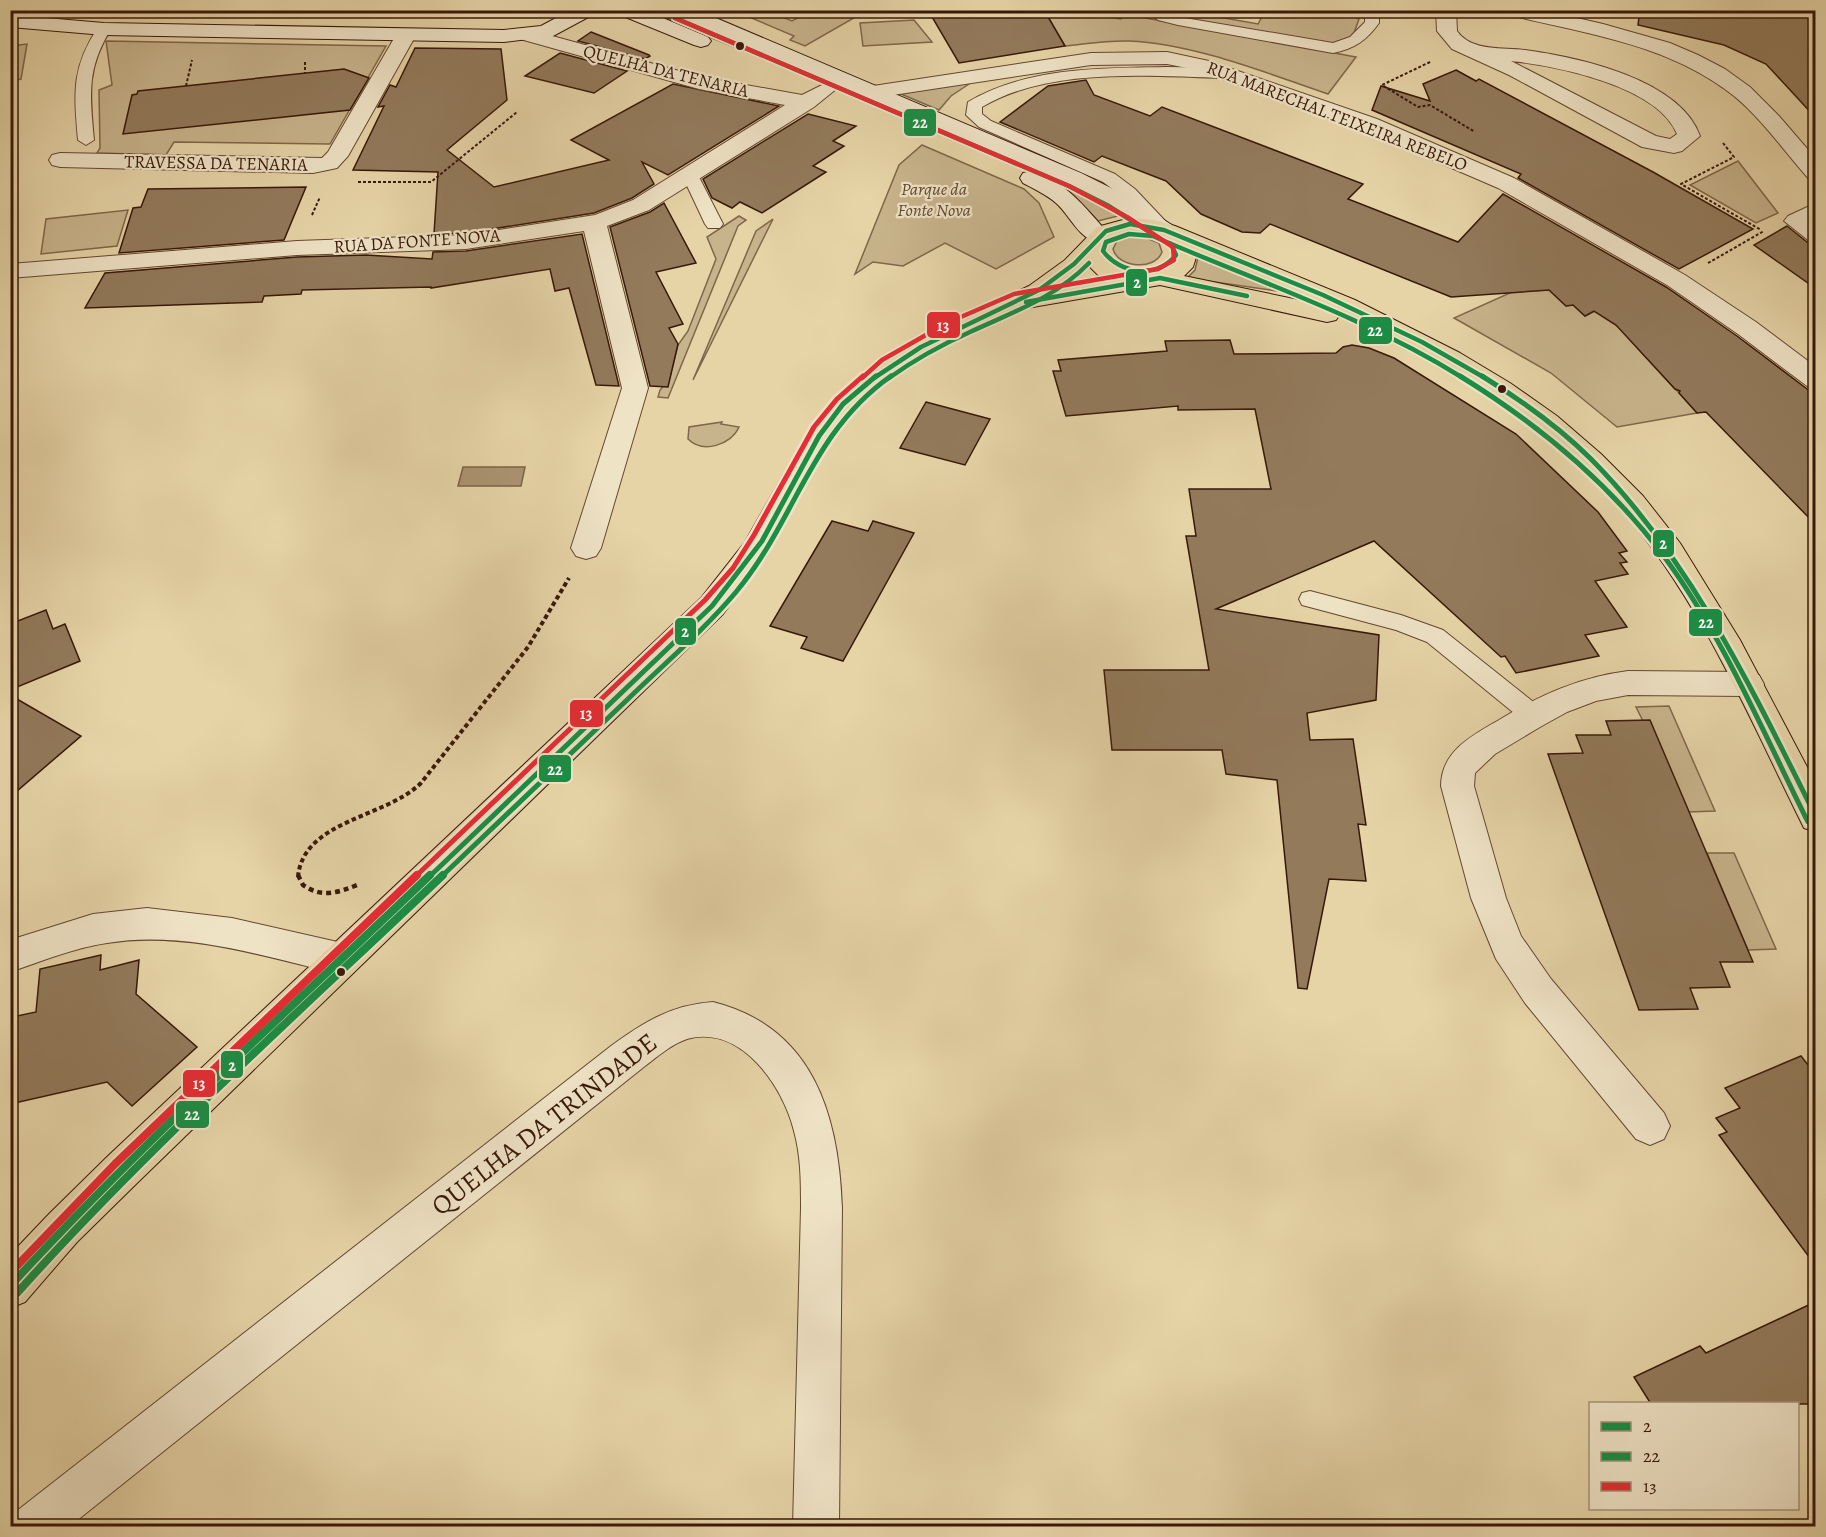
<svg xmlns="http://www.w3.org/2000/svg" width="1826" height="1537" viewBox="0 0 1826 1537" font-family="Alegreya,serif">
<rect width="100%" height="100%" fill="#e6d4a7"/>
<filter id="stains"><feTurbulence type="fractalNoise" baseFrequency=".00333" numOctaves="4"/><feColorMatrix values="0 0 0 0 .2 0 0 0 0 .09 0 0 0 0 .02 0 0 0 .5 -.17"/></filter>
<radialGradient id="worn" r=".72"><stop offset=".6" stop-color="#630" stop-opacity="0"/><stop offset="1" stop-color="#630" stop-opacity=".3"/></radialGradient>
<g fill="#c8b48c" stroke="#80664a" stroke-width="1.5">
<path d="M 644,11 L 650,11 L 792,68 L 790,69 Z"/>
<path d="M 735,11 L 768,11 L 792,21 L 810,11 L 866,11 L 805,46 L 790,40 L 794,36 Z"/>
<path d="M 1001,11 L 1066,11 L 1121,19 L 1124,14 L 1356,57 L 1328,94 C 1266,73 1195,44 1129,41 C 1108,40 1086,44 1065,46 L 1046,13 Z"/>
<path d="M 1185,11 L 1258,24 L 1264,13 L 1254,11 L 1345,11 L 1359,19 L 1354,33 L 1345,42 L 1331,44 L 1195,21 L 1187,17 Z"/>
<path d="M 914,20 L 932,42 L 863,46 L 860,23 Z"/>
<path d="M 106,41 L 386,46 L 330,144 L 174,142 L 166,155 L 97,153 L 100,148 L 99,90 L 112,85 Z"/>
<path d="M 27,44 L 21,79 L 11,81 L 11,46 Z"/>
<path d="M 975,80 L 951,96 L 939,110 L 901,94 Z"/>
<path d="M 922,145 L 1024,189 L 1039,203 L 1054,237 L 996,269 L 945,243 L 903,266 L 873,262 L 855,274 L 899,165 Z"/>
<path d="M 1738,161 L 1778,213 L 1756,223 L 1690,185 Z"/>
<path d="M 1057,178 L 1126,214 L 1098,221 L 1074,196 L 1052,180 Z"/>
<path d="M 128,210 L 117,246 L 41,254 L 46,219 Z"/>
<path d="M 739,216 L 746,220 L 738,226 L 668,398 L 658,397 L 660,390 L 669,380 L 678,345 L 688,331 L 716,259 L 707,237 Z"/>
<path d="M 773,219 L 693,380 L 756,231 Z"/>
<path d="M 1139,235 L 1159,243 L 1162,252 C 1155,271 1118,268 1113,249 L 1118,239 Z"/>
<path d="M 1200,249 L 1288,284 L 1284,292 L 1187,278 L 1195,270 Z"/>
<path d="M 1549,290 L 1566,306 L 1573,305 L 1585,316 L 1595,311 L 1651,348 L 1662,374 L 1697,413 L 1617,427 L 1551,373 L 1454,318 L 1512,292 Z"/>
<path d="M 722,422 L 721,424 L 739,427 C 731,445 703,454 688,439 L 689,427 Z"/>
<path d="M 1669,706 L 1715,811 L 1688,812 L 1636,707 Z"/>
<path d="M 1707,853 L 1734,853 L 1776,949 L 1748,950 Z"/>
</g>
<path fill="#ab9471" stroke="#7d6247" stroke-width="1.5" d="M 463,467 L 525,467 L 521,486 L 458,486 Z"/>
<g fill="#927a5b" stroke="#381809" stroke-width="1.5">
<path d="M 928,10 L 1044,10 L 1065,46 L 959,63 Z"/>
<path d="M 1640,10 L 1815,10 L 1815,117 L 1766,64 L 1724,45 L 1638,25 Z"/>
<path d="M 591,32 L 649,55 L 650,56 L 645,59 L 578,41 Z"/>
<path d="M 415,48 L 501,49 L 507,100 L 447,150 L 494,187 L 609,160 L 571,140 L 673,84 L 779,106 L 668,175 L 642,162 L 654,184 L 632,198 L 594,213 L 466,233 L 434,234 L 438,172 L 353,170 L 384,106 L 378,107 L 390,85 L 396,87 Z"/>
<path d="M 560,53 L 627,71 L 594,93 L 525,76 Z"/>
<path d="M 344,69 L 369,78 L 350,110 L 123,134 L 132,95 L 137,94 L 138,91 Z"/>
<path d="M 1456,70 L 1476,81 L 1479,79 L 1653,172 L 1753,229 L 1679,269 L 1518,178 L 1521,174 L 1372,110 L 1381,86 L 1430,101 L 1423,84 Z"/>
<path d="M 1086,80 L 1094,95 L 1150,116 L 1162,107 L 1363,184 L 1348,199 L 1458,242 L 1503,194 L 1666,287 L 1737,336 L 1815,395 L 1815,524 L 1706,412 L 1697,413 L 1679,393 L 1680,391 L 1675,389 L 1616,325 L 1594,311 L 1585,316 L 1573,305 L 1566,306 L 1549,290 L 1451,297 L 1270,224 L 1260,233 L 1242,232 L 1201,214 L 1166,181 L 1102,156 L 1094,162 L 1000,122 L 1048,86 Z"/>
<path d="M 808,114 L 856,126 L 833,141 L 844,146 L 813,166 L 826,172 L 762,213 L 740,202 L 732,208 L 712,198 L 703,179 Z"/>
<path d="M 306,187 L 284,240 L 119,253 L 133,208 L 141,207 L 148,189 Z"/>
<path d="M 664,203 L 696,263 L 656,272 L 683,324 L 669,328 L 678,344 L 668,387 L 650,386 L 610,227 L 650,212 Z"/>
<path d="M 1787,226 L 1807,242 L 1815,244 L 1815,288 L 1754,245 Z"/>
<path d="M 582,234 L 619,386 L 596,385 L 569,288 L 555,291 L 550,269 L 431,288 L 431,287 L 302,290 L 301,294 L 264,296 L 262,302 L 85,308 L 105,273 L 297,257 L 366,255 L 432,259 L 433,252 L 466,251 Z"/>
<path d="M 1230,340 L 1234,354 L 1336,353 L 1343,347 L 1352,345 L 1369,348 L 1394,358 L 1516,434 L 1598,512 L 1627,551 L 1619,553 L 1627,562 L 1620,563 L 1628,574 L 1595,581 L 1627,627 L 1585,635 L 1599,656 L 1516,673 L 1505,656 L 1501,657 L 1374,541 L 1216,609 L 1379,635 L 1376,700 L 1307,713 L 1310,740 L 1353,739 L 1366,825 L 1358,824 L 1366,881 L 1329,879 L 1307,989 L 1298,988 L 1277,780 L 1226,774 L 1222,750 L 1112,750 L 1104,670 L 1209,670 L 1186,536 L 1196,536 L 1189,489 L 1271,489 L 1255,409 L 1178,410 L 1178,406 L 1066,416 L 1053,371 L 1061,371 L 1058,360 L 1167,351 L 1165,341 Z"/>
<path d="M 926,402 L 990,419 L 965,465 L 900,448 Z"/>
<path d="M 832,521 L 868,531 L 873,521 L 914,533 L 843,661 L 801,648 L 807,637 L 770,626 Z"/>
<path d="M 46,610 L 53,629 L 65,624 L 80,661 L 10,690 L 10,624 Z"/>
<path d="M 10,695 L 81,736 L 10,797 Z"/>
<path d="M 1650,720 L 1753,962 L 1720,962 L 1730,987 L 1690,988 L 1698,1009 L 1639,1010 L 1548,754 L 1583,753 L 1576,735 L 1611,735 L 1606,721 Z"/>
<path d="M 101,955 L 100,970 L 139,960 L 136,994 L 197,1047 L 132,1106 L 107,1082 L 10,1104 L 12,1017 L 36,1012 L 40,969 Z"/>
<path d="M 1801,1056 L 1815,1074 L 1815,1265 L 1719,1135 L 1727,1132 L 1716,1118 L 1740,1108 L 1725,1088 Z"/>
<path d="M 1815,1302 L 1815,1404 L 1651,1404 L 1634,1377 L 1700,1346 L 1706,1353 Z"/>
</g>
<g fill="none" stroke-linecap="round" stroke-linejoin="round">
<defs>
<g id="lane">
<path d="M 1145,10 L 1163,10 L 1179,17 L 1333,43 L 1350,37 L 1365,22 L 1365,18 L 1355,10 L 1373,10 L 1379,16 L 1379,23 C 1367,40 1354,49 1333,53 L 1178,25 L 1158,20 Z"/>
<path d="M 104,25 L 111,29 C 86,69 90,95 94,140 L 86,145 L 78,140 C 74,93 71,67 99,26 Z"/>
<path d="M 1167,67 L 1225,68 L 1233,73 L 1225,78 C 1149,76 1049,67 982,107 L 982,114 L 991,121 L 1115,174 L 1135,189 L 1170,226 L 1173,230 L 1170,234 L 1158,234 L 1123,197 L 1103,182 L 979,127 L 966,115 L 968,102 C 1028,67 1100,68 1167,67 Z"/>
<path d="M 689,168 L 697,173 L 723,224 L 720,228 L 708,228 L 705,224 L 681,173 Z"/>
<path d="M 1310,591 L 1401,615 L 1443,630 L 1541,708 L 1545,715 L 1541,722 L 1533,724 L 1525,722 L 1427,642 L 1396,630 L 1302,605 L 1299,599 L 1302,593 Z"/>
</g>
<g id="street">
<path d="M 1436,10 L 1456,10 L 1457,31 C 1472,52 1502,47 1525,50 C 1577,57 1680,79 1700,136 L 1682,151 L 1674,153 L 1642,147 L 1509,75 L 1452,49 L 1437,31 ZM 1511,61 C 1557,66 1658,86 1677,134 L 1670,139 L 1656,136 Z"/>
<path d="M 1503,10 L 1542,10 L 1603,24 L 1670,43 L 1698,55 L 1725,69 L 1750,87 L 1779,116 L 1816,159 L 1816,180 L 1808,178 C 1784,151 1762,119 1734,96 C 1668,43 1585,34 1506,14 Z"/>
<path d="M 406,29 L 413,31 L 416,35 L 348,156 L 337,168 L 313,173 L 60,167 L 52,165 L 49,160 L 52,155 L 60,153 L 322,158 L 328,152 L 396,35 L 399,31 Z"/>
<path d="M 527,29 L 701,77 L 802,95 L 824,84 L 832,85 L 835,90 L 814,107 L 649,210 L 607,226 L 648,388 L 601,548 L 596,556 L 586,559 L 576,556 L 571,548 L 622,388 L 584,231 L 466,249 L 297,255 L 10,278 L 10,264 L 297,241 L 466,235 L 595,215 L 633,200 L 785,105 L 699,89 L 520,39 L 517,35 L 520,31 Z"/>
<path d="M 1167,52 L 1209,61 L 1377,119 L 1514,178 L 1685,275 L 1756,322 L 1816,367 L 1816,388 L 1807,386 L 1738,334 L 1667,285 L 1498,188 L 1361,129 L 1197,70 L 1167,64 L 1091,65 L 873,98 L 865,97 L 862,92 L 865,87 L 873,86 L 1091,53 Z"/>
<path d="M 1816,203 L 1816,220 L 1812,222 L 1816,224 L 1816,242 L 1808,240 L 1784,221 L 1788,216 Z"/>
<path d="M 1628,671 L 1748,672 L 1759,675 L 1764,684 L 1759,693 L 1748,696 L 1628,695 L 1596,701 L 1567,712 L 1540,727 L 1495,754 L 1475,773 L 1474,786 L 1506,898 L 1521,936 L 1551,979 L 1664,1113 L 1670,1126 L 1664,1139 L 1650,1145 L 1636,1139 L 1525,1003 L 1496,959 L 1471,898 L 1441,786 C 1441,751 1473,735 1499,720 C 1540,695 1580,677 1628,671 Z"/>
<path d="M 147,908 L 232,918 L 342,943 L 355,947 L 360,959 L 355,971 L 342,975 C 267,957 185,930 107,943 C 74,948 42,961 10,972 L 10,940 L 93,914 Z"/>
<path d="M 713,1002 C 813,1027 839,1115 842,1208 L 839,1526 L 793,1526 L 801,1208 C 801,1182 801,1156 794,1131 C 783,1086 741,1024 687,1039 C 672,1044 658,1056 645,1066 L 70,1526 L 11,1526 L 18,1510 L 611,1046 C 644,1022 671,1005 713,1002 Z"/>
</g>
<g id="secondary">
<path d="M 571,10 L 597,10 L 594,14 L 553,36 L 504,42 L 104,35 L 10,27 L 10,15 L 104,23 L 504,30 L 541,26 Z"/>
<path d="M 615,10 L 644,10 L 708,37 L 711,41 L 708,45 L 701,47 L 694,45 L 618,14 Z"/>
<path d="M 669,10 L 697,10 L 1081,173 L 1119,192 L 1172,225 L 1176,230 L 1172,235 L 1164,237 L 1156,235 L 1103,202 L 1065,183 L 672,14 Z"/>
<path d="M 1031,171 C 1063,179 1085,207 1106,231 L 1110,236 L 1106,241 C 1082,247 1072,217 1056,203 C 1047,195 1034,189 1023,183 L 1020,178 L 1023,173 Z"/>
</g>
<path id="primary" d="M 1130,218 L 1155,220 L 1175,226 L 1355,300 L 1460,353 L 1510,383 L 1557,416 L 1601,454 L 1643,496 L 1680,543 L 1740,640 L 1816,784 L 1816,832 L 1804,828 C 1750,720 1702,602 1622,510 C 1545,421 1443,362 1338,312 L 1340,314 L 1336,320 L 1327,322 L 1160,285 L 1027,308 L 953,340 L 912,362 L 886,381 L 862,402 L 841,425 L 824,450 L 766,557 L 723,614 L 135,1185 L 77,1242 L 25,1302 L 10,1308 L 10,1255 L 49,1214 L 107,1157 L 701,598 L 745,542 L 811,426 L 832,401 L 855,379 L 908,343 L 1029,286 L 1065,260 L 1097,227 ZM 1130,232 L 1152,234 L 1168,242 L 1173,255 L 1170,263 C 1154,275 1122,277 1109,258 C 1107,255 1106,249 1105,245 L 1118,234 ZM 1197,254 L 1323,305 L 1184,276 L 1193,267 ZM 1088,265 L 1098,275 L 1107,279 L 1059,288 Z"/>
</defs>
<use href="#lane" stroke="#644730" stroke-width="2"/>
<use href="#street" stroke="#644730" stroke-width="2"/>
<use href="#secondary" stroke="#381809" stroke-width="2"/>
<use href="#primary" stroke="#381809" stroke-width="2"/>
<g stroke="#381809" stroke-width="2" stroke-dasharray="3 2" stroke-linecap="butt">
<path d="M 305,62 L 305,73"/>
<path d="M 1430,62 L 1382,85 L 1418,107 L 1430,105 L 1475,132"/>
<path d="M 186,86 L 192,60"/>
<path d="M 1723,143 L 1734,157 L 1681,184 L 1761,230"/>
<path d="M 358,182 L 431,182 L 517,112"/>
<path d="M 312,215 L 320,197"/>
<path d="M 1708,263 L 1764,231"/>
</g>
<path stroke="#381809" stroke-width="4" stroke-dasharray="4.5 3" stroke-linecap="butt" d="M 298,877 C 303,820 386,818 421,783 L 528,647 L 569,578"/>
<path stroke="#381809" stroke-width="4.5" stroke-dasharray="5 4" stroke-linecap="butt" d="M 298,875 L 303,885 C 323,899 339,892 360,884"/>
<use href="#lane" fill="#efe3c6" fill-rule="evenodd"/>
<use href="#street" fill="#efe3c6" fill-rule="evenodd"/>
<use href="#secondary" fill="#efe3c6" fill-rule="evenodd"/>
<use href="#primary" fill="#e6d4a7" fill-rule="evenodd"/>
<defs>
<g id="bus-1-far2">
<path d="M 1026,302 L 1160,278 L 1247,296"/>
<path d="M 874,378 L 921,347 L 1039,290 L 1074,264 L 1106,231 L 1130,224 L 1164,230 L 1323,295 L 1422,342 L 1485,378"/>
</g>
<g id="bus-1-far1">
<path d="M 1482,376 C 1521,400 1559,427 1591,459 C 1692,561 1753,691 1816,817"/>
<path d="M 429,877 L 712,606 L 762,541 L 819,436 L 843,404 L 876,376"/>
</g>
<path id="bus-1" d="M 10,1286 C 142,1142 289,1010 430,875"/>
<g id="bus-2-far2">
<path d="M 675,18 L 1069,186 L 1107,205 L 1159,238"/>
<path d="M 1129,234 L 1153,236 L 1171,244 L 1176,255 C 1157,279 1120,274 1103,251 L 1106,242 Z"/>
<path d="M 1169,243 C 1268,285 1370,320 1463,378"/>
<path d="M 889,378 C 914,360 941,345 970,332 C 1013,312 1055,298 1089,263"/>
</g>
<g id="bus-2-far1">
<path d="M 1460,376 C 1538,424 1608,482 1663,555 C 1723,636 1763,732 1808,822"/>
<path d="M 441,877 C 504,817 567,757 629,698 C 665,663 704,630 736,592 C 796,520 810,433 891,376"/>
</g>
<path id="bus-2" d="M 17,1293 C 150,1145 299,1012 443,875"/>
<path id="bus-3-far2" d="M 675,18 L 1069,186 L 1127,217 L 1173,247 L 1174,260 L 1158,269 L 1014,294 L 947,323 L 882,360 L 862,378"/>
<path id="bus-3-far1" d="M 415,877 L 705,600 L 733,568 L 754,535 L 814,427 L 837,399 L 863,376"/>
<path id="bus-3" d="M 10,1273 L 115,1164 L 417,875"/>
</defs>
<use href="#bus-1-far2" stroke="#efe3c6" stroke-width="8"/>
<use href="#bus-1-far1" stroke="#efe3c6" stroke-width="10"/>
<use href="#bus-1" stroke="#efe3c6" stroke-width="12"/>
<use href="#bus-2-far2" stroke="#efe3c6" stroke-width="8"/>
<use href="#bus-2-far1" stroke="#efe3c6" stroke-width="10"/>
<use href="#bus-2" stroke="#efe3c6" stroke-width="12"/>
<use href="#bus-3-far2" stroke="#efe3c6" stroke-width="8"/>
<use href="#bus-3-far1" stroke="#efe3c6" stroke-width="10"/>
<use href="#bus-3" stroke="#efe3c6" stroke-width="12"/>
<use href="#bus-1-far2" stroke="#198e45" stroke-width="4.5"/>
<use href="#bus-1-far1" stroke="#198e45" stroke-width="5"/>
<use href="#bus-1" stroke="#198e45" stroke-width="8"/>
<use href="#bus-2-far2" stroke="#198e45" stroke-width="4.5"/>
<use href="#bus-2-far1" stroke="#198e45" stroke-width="5"/>
<use href="#bus-2" stroke="#198e45" stroke-width="8"/>
<use href="#bus-3-far2" stroke="#e62c34" stroke-width="4.5"/>
<use href="#bus-3-far1" stroke="#e62c34" stroke-width="5"/>
<use href="#bus-3" stroke="#e62c34" stroke-width="8"/>
</g>
<g fill="#381809" stroke="#efe3c6" stroke-width="2">
<circle cx="740" cy="46" r="5"/>
<circle cx="1502" cy="389" r="5"/>
<circle cx="341" cy="972" r="5"/>
</g>
<g text-anchor="middle" stroke-width="4.5" stroke-linejoin="round" paint-order="stroke">
<g font-size="18" fill="#381809" stroke="#efe3c6">
<text transform="translate(666 71) rotate(14)" y="6">QUELHA DA TENARIA</text>
<text transform="translate(1337 116) rotate(21)" y="6">RUA MARECHAL TEIXEIRA REBELO</text>
<text transform="translate(216 163) rotate(1)" y="6">TRAVESSA DA TENARIA</text>
<text transform="translate(417 241) rotate(-4)" y="6">RUA DA FONTE NOVA</text>
</g>
<g font-size="18" font-style="italic" fill="#634730" stroke="#efe3c6">
<text x="934" y="195">Parque da<tspan x="934" dy="21">Fonte Nova</tspan></text>
</g>
<g font-size="27" fill="#381809" stroke="#efe3c6">
<text transform="translate(544 1124) rotate(-38)" y="9">QUELHA DA TRINDADE</text>
</g>
</g>
<g stroke="#efe3c6" stroke-width="2">
<rect x="903" y="108" width="34" height="29" rx="6" fill="#198e45"/>
<rect x="1125" y="268" width="23" height="29" rx="6" fill="#198e45"/>
<rect x="926" y="311" width="35" height="28" rx="6" fill="#e62c34"/>
<rect x="1358" y="316" width="35" height="29" rx="6" fill="#198e45"/>
<rect x="1652" y="529" width="23" height="29" rx="6" fill="#198e45"/>
<rect x="1688" y="608" width="35" height="29" rx="6" fill="#198e45"/>
<rect x="674" y="617" width="23" height="29" rx="6" fill="#198e45"/>
<rect x="569" y="699" width="35" height="29" rx="6" fill="#e62c34"/>
<rect x="538" y="754" width="34" height="29" rx="6" fill="#198e45"/>
<rect x="220" y="1050" width="24" height="29" rx="6" fill="#198e45"/>
<rect x="182" y="1069" width="34" height="29" rx="6" fill="#e62c34"/>
<rect x="175" y="1100" width="35" height="29" rx="6" fill="#198e45"/>
</g>
<g font-size="16" text-anchor="middle" font-weight="bold" fill="#fff">
<text x="920" y="128">22</text>
<text x="1137" y="288">2</text>
<text x="943" y="331">13</text>
<text x="1375" y="336">22</text>
<text x="1663" y="549">2</text>
<text x="1706" y="628">22</text>
<text x="685" y="637">2</text>
<text x="586" y="719">13</text>
<text x="555" y="775">22</text>
<text x="232" y="1071">2</text>
<text x="199" y="1089">13</text>
<text x="192" y="1120">22</text>
</g>
<rect width="1826" height="1537" fill="none" stroke="#e6d4a7" stroke-width="36"/>
<rect x="12" y="12" width="1802" height="1513" fill="none" stroke="#381809" stroke-width="3"/>
<rect x="18" y="18" width="1790" height="1501" fill="none" stroke="#381809" stroke-width="1.5"/>
<rect x="1589" y="1402" width="210" height="108" fill="#efe3c6" stroke="#a6927a" stroke-width="1.5"/>
<rect x="1601" y="1422" width="30" height="9" fill="#198e45" stroke="#a6927a" stroke-width="1.5"/>
<text x="1643" y="1432" font-size="18" fill="#381809">2</text>
<rect x="1601" y="1452" width="30" height="9" fill="#198e45" stroke="#a6927a" stroke-width="1.5"/>
<text x="1643" y="1462" font-size="18" fill="#381809">22</text>
<rect x="1601" y="1482" width="30" height="9" fill="#e62c34" stroke="#a6927a" stroke-width="1.5"/>
<text x="1643" y="1492" font-size="18" fill="#381809">13</text>
<rect width="100%" height="100%" filter="url(#stains)"/>
<rect width="100%" height="100%" fill="url(#worn)"/>
</svg>
